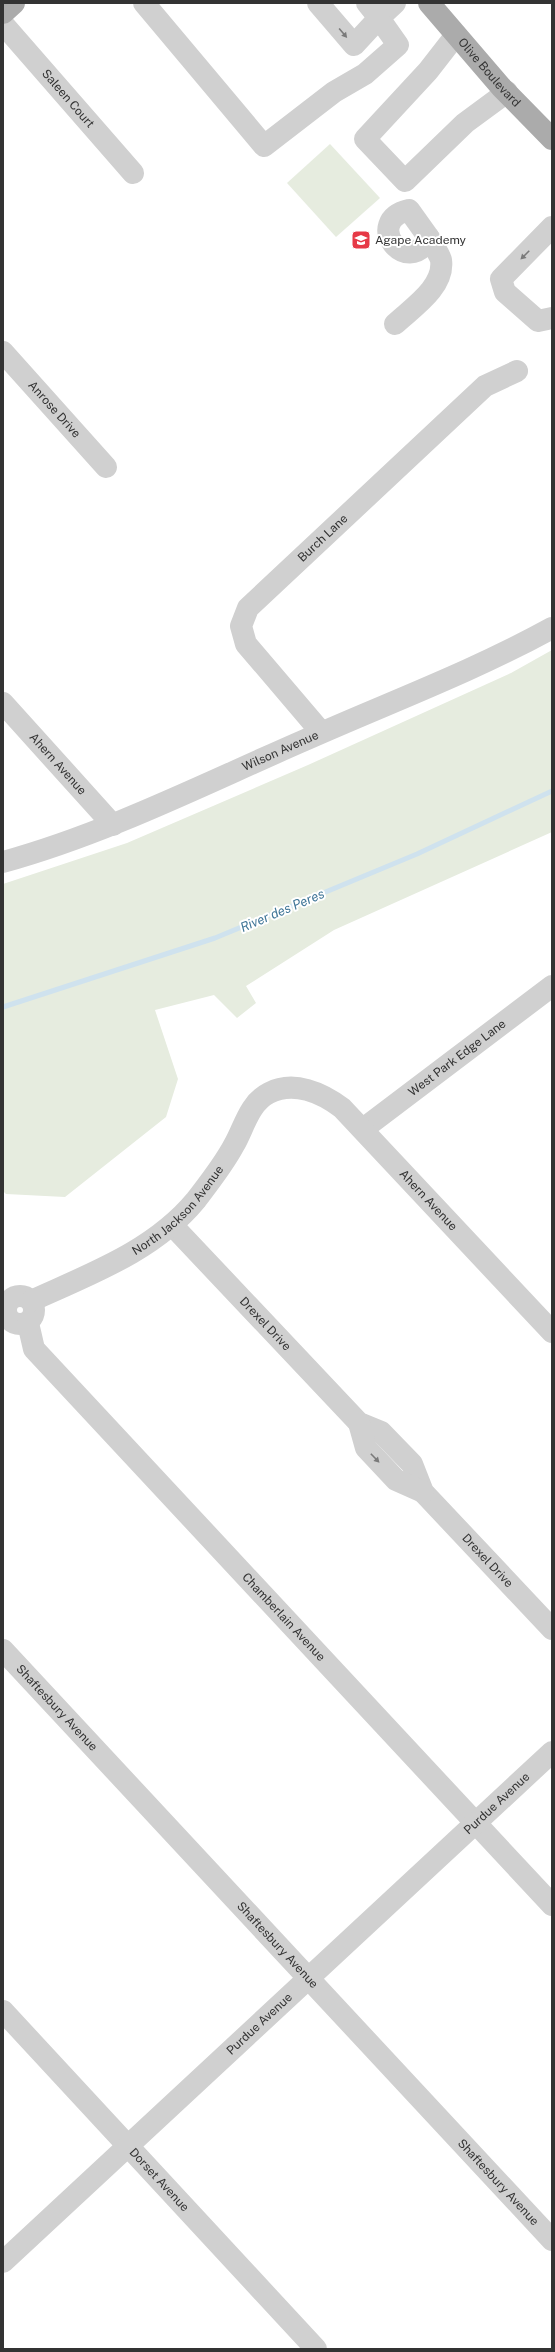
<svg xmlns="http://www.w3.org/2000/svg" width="555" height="2352" viewBox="0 0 555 2352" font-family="'Public Sans',sans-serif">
<rect width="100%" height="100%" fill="#fff"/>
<g fill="#e6ecdf">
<path d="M 330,144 L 380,198 L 336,237 L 287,183 Z"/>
<path d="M 552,650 L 552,832 L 334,930 L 246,986 L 256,1003 L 237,1018 L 214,995 L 155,1010 L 178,1079 L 166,1117 L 65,1197 L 6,1194 L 3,1191 L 3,884 L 127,843 L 308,765 L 511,673 Z"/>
</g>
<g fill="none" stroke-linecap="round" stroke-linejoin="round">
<path stroke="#cfe2ee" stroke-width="5" d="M 3,1007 L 215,938 L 417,854 L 552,791"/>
<g stroke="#d0d0d0" stroke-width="22">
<path d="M 144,3 L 264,146 L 334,92 L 365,74 L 398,45 L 379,18 L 395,3"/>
<path d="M 318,3 L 354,45 L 379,18 L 367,3"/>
<path id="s1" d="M 3,24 L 133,173"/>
<path d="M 456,35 L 428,71 L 365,139 L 405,181 L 465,123 L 507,92"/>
<path d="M 409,210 L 429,238 C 407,279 362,221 409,210 Z"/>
<path d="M 552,227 L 501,279 L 505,292 L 538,321 L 552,318"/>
<path d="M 395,324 C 412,308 445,287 441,260 C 439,253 432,244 429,238"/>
<path id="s2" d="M 3,352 L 106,467"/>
<path id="s3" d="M 3,703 L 113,825"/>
<path id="s4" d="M 321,732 L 246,644 L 241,626 L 248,608 L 485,386 L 517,371"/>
<path id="s5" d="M 3,862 C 108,833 206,783 305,740 C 388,703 472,672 552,628"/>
<path id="s6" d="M 363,1129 L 552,986"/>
<path id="s7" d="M 172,1225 L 359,1423 L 381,1432 L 412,1464 L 423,1492 L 552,1629"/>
<circle cx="20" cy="1310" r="14"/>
<path id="s8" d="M 31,1301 C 90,1274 154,1251 196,1200 C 209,1183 224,1164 234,1145 C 244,1128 249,1103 269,1093 C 294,1080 322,1093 342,1108 L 552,1332"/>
<path id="s9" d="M 28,1323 L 34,1349 L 552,1905"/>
<path d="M 359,1423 L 366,1448 L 396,1480 L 423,1492"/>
<path id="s10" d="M 3,1650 L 552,2240"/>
<path id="s11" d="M 3,2011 L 316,2349"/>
<path id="s12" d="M 3,2262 L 552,1752"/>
</g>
<g stroke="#ababab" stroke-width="22">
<path id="s13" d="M 429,3 L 502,88 L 552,139"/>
<path d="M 3,13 L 14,3"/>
</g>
</g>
<defs><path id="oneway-solid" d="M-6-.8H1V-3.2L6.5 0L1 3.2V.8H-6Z"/></defs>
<g fill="#7a7a7a">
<use href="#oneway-solid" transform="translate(343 33) rotate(50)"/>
<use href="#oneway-solid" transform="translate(525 255) rotate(135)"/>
<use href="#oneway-solid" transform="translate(375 1458) rotate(46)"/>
</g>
<defs>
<symbol id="school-square" viewBox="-11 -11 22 22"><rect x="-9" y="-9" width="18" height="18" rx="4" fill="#e63946" stroke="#fff"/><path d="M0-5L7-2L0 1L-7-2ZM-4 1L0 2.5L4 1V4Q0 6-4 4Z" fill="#fff"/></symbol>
</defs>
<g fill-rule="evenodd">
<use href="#school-square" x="350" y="229" width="22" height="22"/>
</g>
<g text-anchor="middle" stroke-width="4" stroke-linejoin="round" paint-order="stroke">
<g font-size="12" fill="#333" stroke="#fff">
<text dy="4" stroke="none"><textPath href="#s13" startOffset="92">Olive Boulevard</textPath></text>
<text dy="4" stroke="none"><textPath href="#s1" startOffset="99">Saleen Court</textPath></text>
<text dy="4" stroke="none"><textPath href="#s2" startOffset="77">Anrose Drive</textPath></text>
<text dy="4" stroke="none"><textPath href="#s4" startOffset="256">Burch Lane</textPath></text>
<text dy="4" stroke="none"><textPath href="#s5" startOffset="299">Wilson Avenue</textPath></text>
<text dy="4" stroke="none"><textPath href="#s3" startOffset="82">Ahern Avenue</textPath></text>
<text dy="4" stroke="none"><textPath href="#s6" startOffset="118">West Park Edge Lane</textPath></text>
<text dy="4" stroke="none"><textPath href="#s8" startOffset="531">Ahern Avenue</textPath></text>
<text dy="4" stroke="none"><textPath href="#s8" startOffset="175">North Jackson Avenue</textPath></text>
<text dy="4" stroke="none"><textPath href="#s7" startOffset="136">Drexel Drive</textPath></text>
<text dy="4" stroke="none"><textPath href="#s7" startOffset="465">Drexel Drive</textPath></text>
<text dy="4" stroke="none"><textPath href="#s9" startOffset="393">Chamberlain Avenue</textPath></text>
<text dy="4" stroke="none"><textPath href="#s10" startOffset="79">Shaftesbury Avenue</textPath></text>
<text dy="4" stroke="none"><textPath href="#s12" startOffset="674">Purdue Avenue</textPath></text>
<text dy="4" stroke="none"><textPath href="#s10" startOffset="403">Shaftesbury Avenue</textPath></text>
<text dy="4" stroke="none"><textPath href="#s12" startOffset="350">Purdue Avenue</textPath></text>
<text dy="4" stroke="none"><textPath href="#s11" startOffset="230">Dorset Avenue</textPath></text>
<text dy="4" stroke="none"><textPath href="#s10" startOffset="727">Shaftesbury Avenue</textPath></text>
</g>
<g font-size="12" fill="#333" stroke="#fff" text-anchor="start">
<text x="375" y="244">Agape Academy</text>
</g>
<g font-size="13" font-style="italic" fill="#3f7597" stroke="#fff">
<text transform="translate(282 910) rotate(-23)" y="5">River des Peres</text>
</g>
</g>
<rect width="555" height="2352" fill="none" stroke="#333333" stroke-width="8"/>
</svg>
